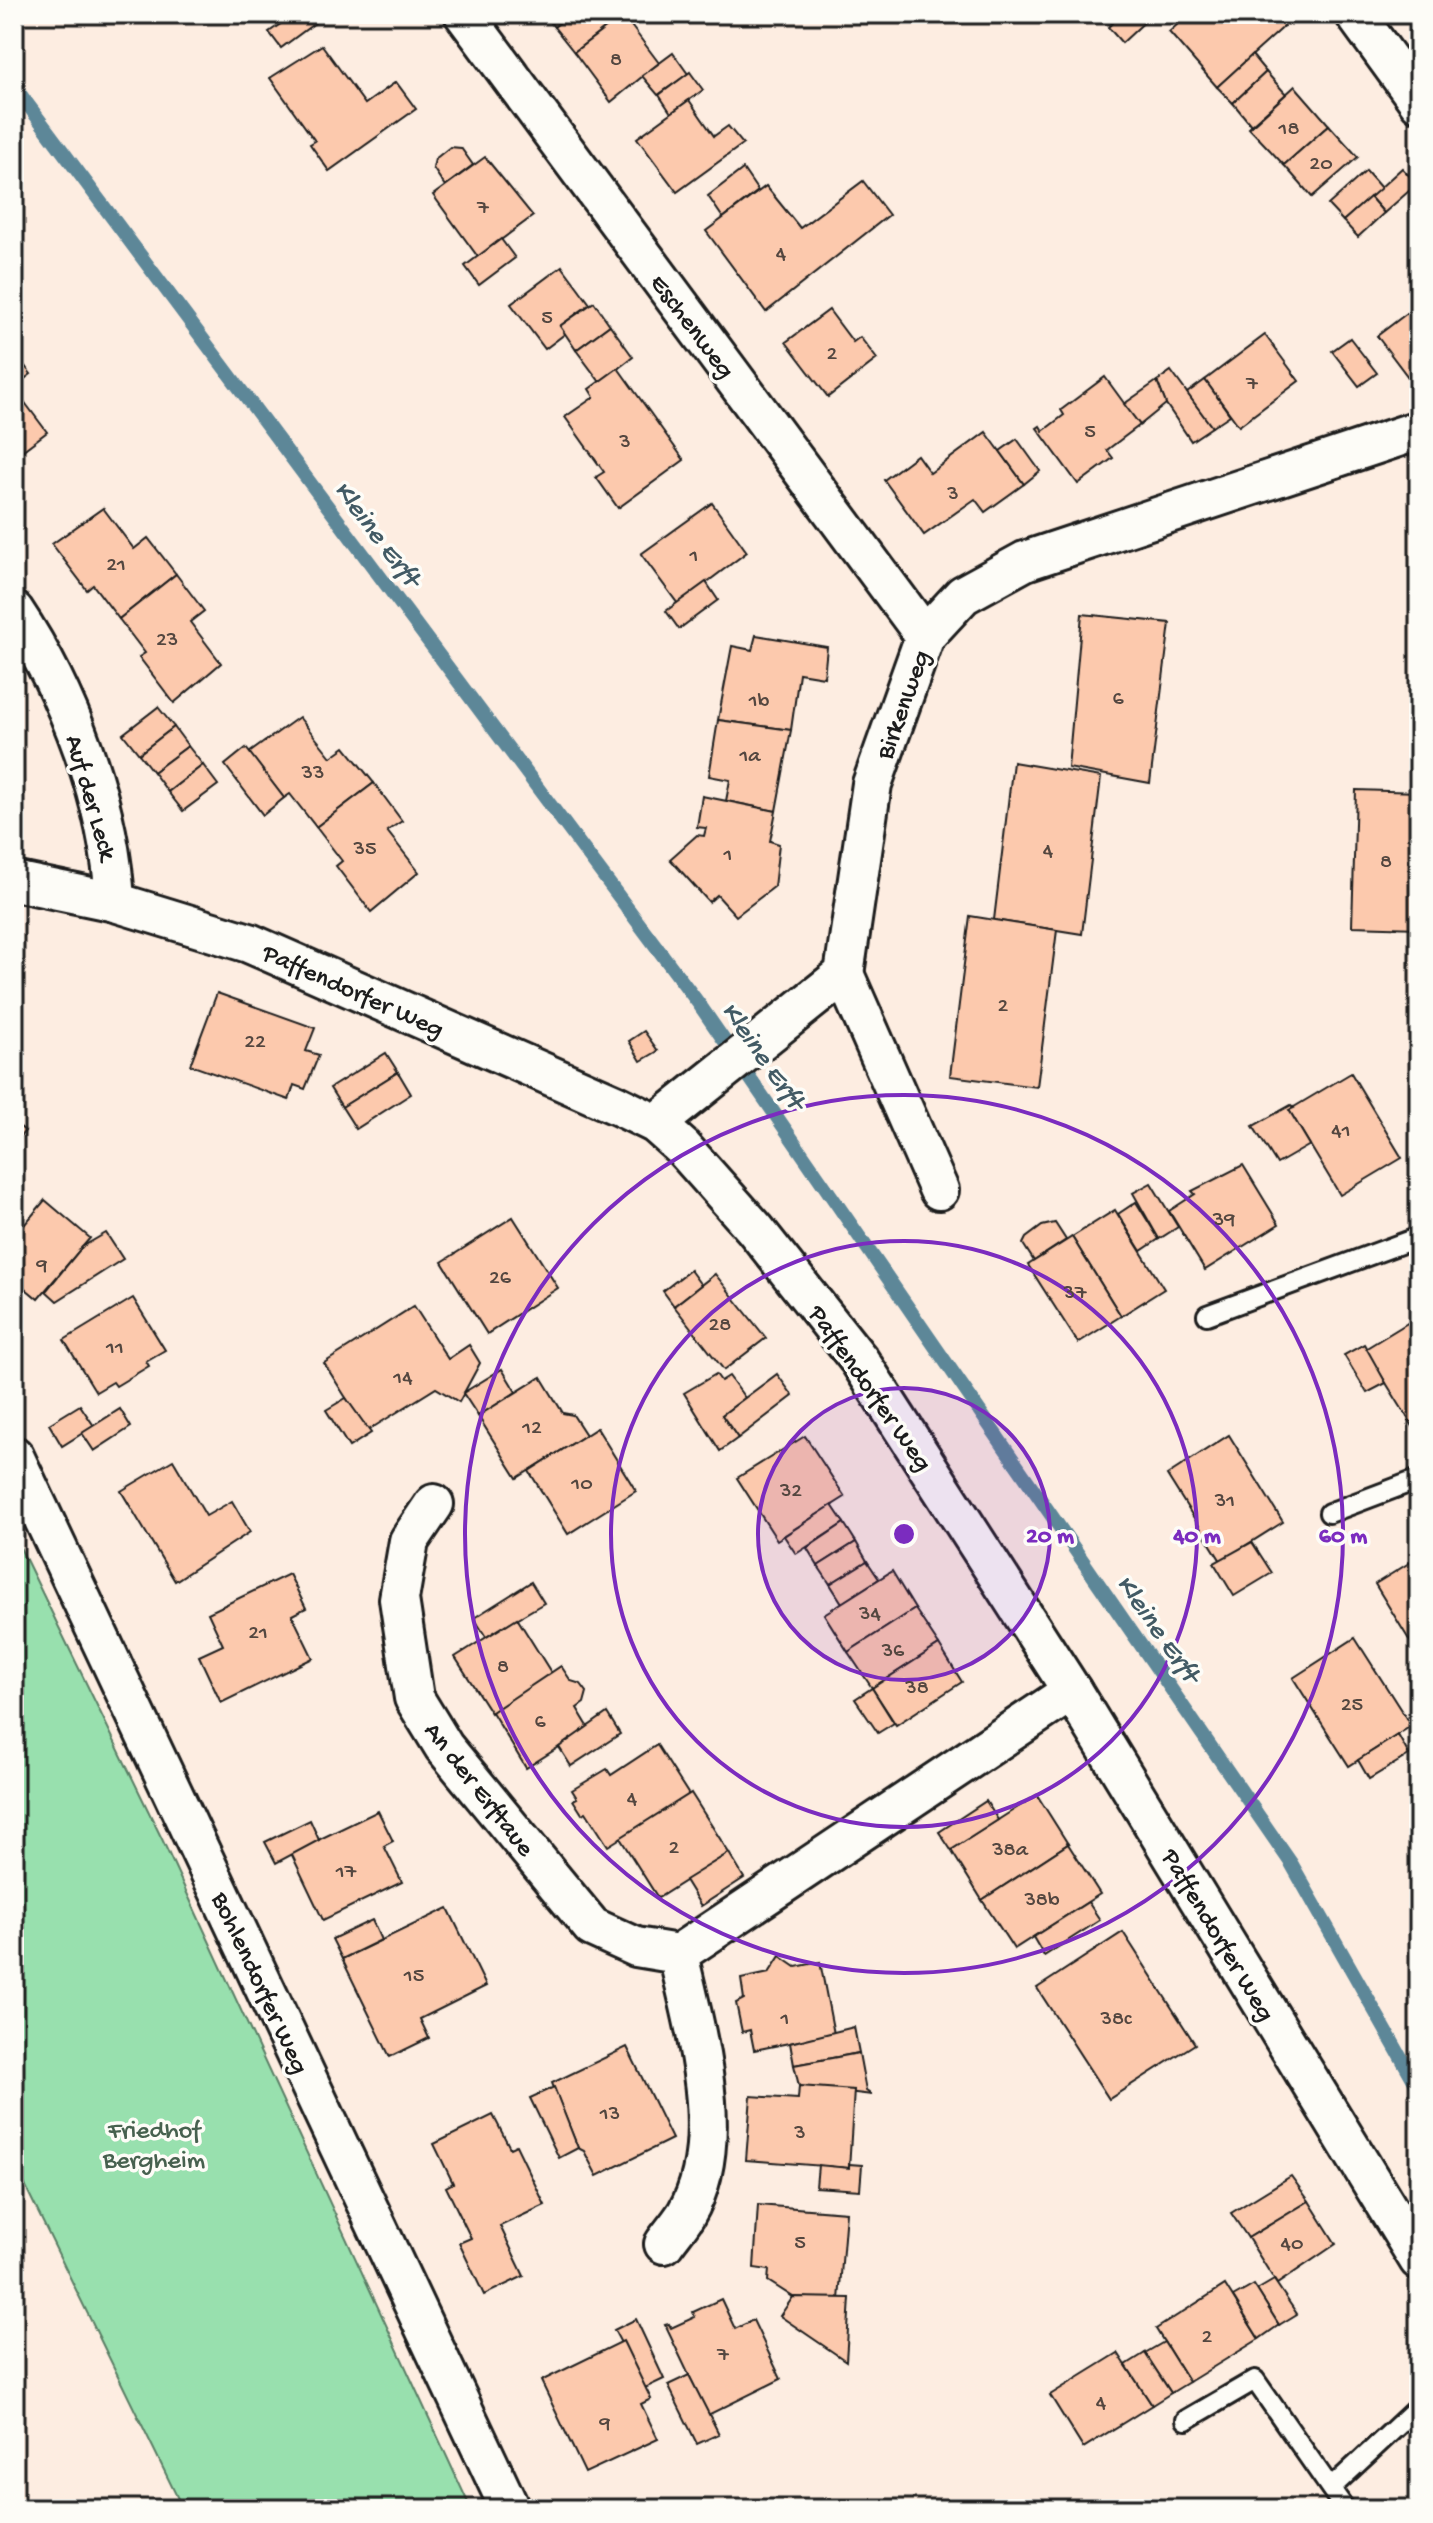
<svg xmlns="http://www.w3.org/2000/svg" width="1433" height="2523" viewBox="0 0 1433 2523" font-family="'Gochi Hand',sans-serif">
<rect width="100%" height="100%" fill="#fdede1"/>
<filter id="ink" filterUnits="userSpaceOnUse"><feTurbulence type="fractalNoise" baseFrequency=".0125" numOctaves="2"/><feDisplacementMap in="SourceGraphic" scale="16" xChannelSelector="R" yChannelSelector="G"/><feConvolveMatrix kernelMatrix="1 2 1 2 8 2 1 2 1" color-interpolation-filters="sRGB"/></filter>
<g filter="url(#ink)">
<path fill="#98e0ae" stroke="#5a7e65" stroke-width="2" d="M 14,1535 L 162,1839 L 471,2509 L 183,2509 L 18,2171 L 14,2161 Z"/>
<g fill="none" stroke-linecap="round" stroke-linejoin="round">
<path stroke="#5d8798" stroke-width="14" d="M 14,86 L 699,1004 L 1291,1863 L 1419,2089"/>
</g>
<g fill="#fcc9ad" stroke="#1c1c1c" stroke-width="2">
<path d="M 295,14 L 327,14 L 281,48 L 269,32 Z"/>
<path d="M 544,14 L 571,14 L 554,27 Z"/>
<path d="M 571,14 L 624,14 L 574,52 L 554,27 Z"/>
<path d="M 1122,14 L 1153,14 L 1122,43 L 1108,27 Z"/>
<path d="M 1189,14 L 1279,14 L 1288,23 L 1217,87 L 1169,32 Z"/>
<path d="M 623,15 L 659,63 L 611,102 L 574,52 Z"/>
<path d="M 322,45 L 365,104 L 396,82 L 416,109 L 329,171 L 310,144 L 315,141 L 270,78 Z"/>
<path d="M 673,53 L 688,74 L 658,95 L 642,76 Z"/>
<path d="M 1252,55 L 1266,72 L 1233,103 L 1217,87 Z"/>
<path d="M 690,72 L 703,90 L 671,113 L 659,95 Z"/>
<path d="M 1266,72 L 1286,94 L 1251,125 L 1233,103 Z"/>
<path d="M 1295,86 L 1329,125 L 1284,165 L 1249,128 Z"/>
<path d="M 689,100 L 714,136 L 728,126 L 743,144 L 677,192 L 637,138 Z"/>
<path d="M 1329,125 L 1358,157 L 1312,197 L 1284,165 Z"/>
<path d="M 450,147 L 461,148 L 473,165 L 445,186 L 433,168 L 435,159 Z"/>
<path d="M 485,157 L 533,216 L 478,257 L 433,195 Z"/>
<path d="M 1402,168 L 1417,184 L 1384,213 L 1370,197 Z"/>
<path d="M 743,169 L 758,191 L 723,218 L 708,196 Z"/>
<path d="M 1366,171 L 1381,188 L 1343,221 L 1328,205 Z"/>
<path d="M 863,181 L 889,215 L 766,312 L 706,231 L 766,186 L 800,228 Z"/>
<path d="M 1370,197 L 1384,213 L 1358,237 L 1343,221 Z"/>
<path d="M 501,239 L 515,258 L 479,285 L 465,266 Z"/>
<path d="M 562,266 L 590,304 L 560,326 L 566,333 L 545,349 L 511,304 Z"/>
<path d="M 594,302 L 610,325 L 576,350 L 560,326 Z"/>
<path d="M 1419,304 L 1419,369 L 1408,377 L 1377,336 Z"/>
<path d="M 829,310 L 853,342 L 860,337 L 877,359 L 828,397 L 786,342 Z"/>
<path d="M 610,325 L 633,357 L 600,382 L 576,350 Z"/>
<path d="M 1265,335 L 1299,381 L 1239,426 L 1205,380 Z"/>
<path d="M 1350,338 L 1377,373 L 1359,386 L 1332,351 Z"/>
<path d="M 14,352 L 31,374 L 14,387 Z"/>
<path d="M 618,368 L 684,460 L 618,508 L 596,477 L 604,472 L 565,417 L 594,397 L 589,389 Z"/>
<path d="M 1171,371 L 1212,427 L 1191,441 L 1166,404 L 1157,381 Z"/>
<path d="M 1105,377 L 1140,425 L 1107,450 L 1113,458 L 1078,484 L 1037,428 L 1040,426 L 1043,431 L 1064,415 L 1061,410 Z"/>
<path d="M 1205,380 L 1230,415 L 1212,427 L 1187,393 Z"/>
<path d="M 1157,381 L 1166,404 L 1140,425 L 1124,404 Z"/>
<path d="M 14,388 L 47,432 L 14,457 Z"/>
<path d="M 986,432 L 1024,484 L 985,512 L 975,499 L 924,535 L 884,480 L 917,455 L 930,473 Z"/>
<path d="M 1017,439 L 1040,471 L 1024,484 L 1000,451 Z"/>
<path d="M 712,503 L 747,552 L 678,604 L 641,554 Z"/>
<path d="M 103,508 L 134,549 L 148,538 L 176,574 L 119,619 L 93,585 L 87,590 L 52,544 Z"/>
<path d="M 176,574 L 204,611 L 190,622 L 221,663 L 174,703 L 139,657 L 145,653 L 119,619 Z"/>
<path d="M 706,582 L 718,600 L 679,629 L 666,611 Z"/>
<path d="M 1082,614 L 1170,623 L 1150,783 L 1068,768 Z"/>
<path d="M 756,635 L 827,647 L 824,677 L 799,673 L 791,730 L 718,720 L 732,646 L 752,650 Z"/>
<path d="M 158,707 L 174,727 L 139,754 L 123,734 Z"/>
<path d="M 299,717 L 331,757 L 345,747 L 374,783 L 316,827 L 290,794 L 284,798 L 249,753 Z"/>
<path d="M 718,720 L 791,730 L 776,811 L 726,801 L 730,780 L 709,776 Z"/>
<path d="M 174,727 L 188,746 L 153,772 L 139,754 Z"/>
<path d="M 188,746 L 203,765 L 168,792 L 153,772 Z"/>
<path d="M 246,748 L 284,798 L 263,815 L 225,765 Z"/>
<path d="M 1013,762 L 1101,777 L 1082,934 L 994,920 Z"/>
<path d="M 203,765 L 218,785 L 183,811 L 168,792 Z"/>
<path d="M 374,783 L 402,821 L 387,831 L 419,872 L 371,912 L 336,866 L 342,861 L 316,827 Z"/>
<path d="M 1356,790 L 1419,792 L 1419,928 L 1352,926 Z"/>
<path d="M 702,796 L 776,811 L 770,841 L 779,844 L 774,887 L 736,916 L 717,895 L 709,902 L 670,859 L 697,835 L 704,836 L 706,828 L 697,827 Z"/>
<path d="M 970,916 L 1057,930 L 1037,1087 L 950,1076 Z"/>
<path d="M 217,993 L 315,1028 L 306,1051 L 319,1055 L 305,1089 L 294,1085 L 289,1100 L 190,1065 Z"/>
<path d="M 644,1031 L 658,1051 L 641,1061 L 629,1041 Z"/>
<path d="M 386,1053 L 398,1072 L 342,1107 L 330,1088 Z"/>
<path d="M 398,1072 L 411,1094 L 356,1129 L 342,1107 Z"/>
<path d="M 1351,1073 L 1402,1158 L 1340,1195 L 1289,1110 Z"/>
<path d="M 1291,1105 L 1294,1108 L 1289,1110 L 1310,1145 L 1277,1164 L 1253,1126 Z"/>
<path d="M 14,1122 L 25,1131 L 14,1144 Z"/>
<path d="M 1243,1165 L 1279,1224 L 1205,1270 L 1169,1211 L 1195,1194 L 1192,1191 Z"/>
<path d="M 1151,1183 L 1178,1227 L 1159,1239 L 1133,1193 Z"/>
<path d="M 45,1200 L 90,1238 L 38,1299 L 14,1279 L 14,1237 Z"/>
<path d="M 1136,1202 L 1159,1239 L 1141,1251 L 1118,1214 Z"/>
<path d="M 1115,1210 L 1164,1289 L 1121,1316 L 1072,1237 Z"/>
<path d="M 513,1217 L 558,1288 L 487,1334 L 442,1262 Z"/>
<path d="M 1055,1223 L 1066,1240 L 1034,1261 L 1023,1244 L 1026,1238 L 1042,1226 Z"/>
<path d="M 106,1233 L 123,1259 L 57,1301 L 46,1291 L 82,1247 Z"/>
<path d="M 1072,1237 L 1121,1316 L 1078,1343 L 1028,1265 Z"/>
<path d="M 690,1270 L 701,1285 L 674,1306 L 663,1291 Z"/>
<path d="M 715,1274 L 766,1338 L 724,1370 L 674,1306 Z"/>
<path d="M 133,1298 L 165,1350 L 146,1361 L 149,1366 L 116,1386 L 113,1382 L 96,1392 L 64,1340 Z"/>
<path d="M 414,1306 L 448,1359 L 469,1345 L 480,1363 L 459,1402 L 436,1388 L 367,1431 L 324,1363 Z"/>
<path d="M 1419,1316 L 1419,1431 L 1417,1433 L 1365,1349 Z"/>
<path d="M 1364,1344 L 1386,1383 L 1367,1393 L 1344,1355 Z"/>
<path d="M 502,1369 L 516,1392 L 478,1416 L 463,1393 Z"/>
<path d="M 716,1374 L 721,1381 L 729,1376 L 745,1398 L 722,1415 L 738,1438 L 720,1451 L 684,1393 Z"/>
<path d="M 777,1374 L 793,1396 L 738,1438 L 722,1415 Z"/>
<path d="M 541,1377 L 563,1413 L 573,1415 L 586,1435 L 517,1478 L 478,1416 Z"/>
<path d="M 346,1398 L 371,1433 L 349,1447 L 326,1410 Z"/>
<path d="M 80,1405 L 94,1426 L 62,1446 L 49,1424 Z"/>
<path d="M 120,1409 L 131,1427 L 94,1451 L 82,1433 Z"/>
<path d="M 597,1428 L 636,1491 L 568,1534 L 529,1471 Z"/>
<path d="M 1229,1435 L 1283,1522 L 1221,1561 L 1167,1475 Z"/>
<path d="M 805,1436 L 845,1497 L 777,1540 L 737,1478 Z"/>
<path d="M 173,1460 L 206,1516 L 232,1501 L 250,1532 L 175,1581 L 121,1491 Z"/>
<path d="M 832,1505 L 844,1523 L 796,1554 L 784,1536 Z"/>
<path d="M 844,1523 L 856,1542 L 818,1566 L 807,1548 Z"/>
<path d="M 856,1542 L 867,1561 L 830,1584 L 818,1566 Z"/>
<path d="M 1252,1542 L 1272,1573 L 1234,1596 L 1214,1563 Z"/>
<path d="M 1419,1557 L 1419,1656 L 1375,1584 Z"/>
<path d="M 867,1561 L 879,1579 L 842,1603 L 830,1584 Z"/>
<path d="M 892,1571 L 915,1609 L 848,1652 L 824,1614 Z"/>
<path d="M 289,1574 L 306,1608 L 292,1615 L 313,1658 L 221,1703 L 199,1656 L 223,1645 L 208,1613 Z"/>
<path d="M 531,1582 L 544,1603 L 486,1637 L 474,1618 Z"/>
<path d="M 915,1609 L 939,1645 L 872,1688 L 848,1652 Z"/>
<path d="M 517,1618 L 552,1674 L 491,1713 L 455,1657 Z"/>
<path d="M 1355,1638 L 1411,1726 L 1349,1766 L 1293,1678 Z"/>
<path d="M 939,1645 L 962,1682 L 896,1725 L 872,1688 Z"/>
<path d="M 561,1666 L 571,1681 L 581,1684 L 587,1692 L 584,1703 L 577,1708 L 589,1728 L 526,1768 L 492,1712 Z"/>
<path d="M 872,1688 L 894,1723 L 878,1733 L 855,1699 Z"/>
<path d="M 607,1713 L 620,1734 L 571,1766 L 559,1747 Z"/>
<path d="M 1398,1735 L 1409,1755 L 1369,1779 L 1358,1760 Z"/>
<path d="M 657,1745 L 689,1795 L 608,1846 L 586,1812 L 582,1814 L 573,1800 L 577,1798 L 572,1790 L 607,1769 L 611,1775 Z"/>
<path d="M 691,1793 L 729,1853 L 658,1898 L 620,1838 Z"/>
<path d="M 1037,1795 L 1068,1844 L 982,1900 L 951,1850 Z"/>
<path d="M 986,1801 L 998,1820 L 951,1850 L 939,1832 Z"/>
<path d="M 378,1811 L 393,1841 L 384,1846 L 402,1882 L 323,1920 L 291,1853 Z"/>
<path d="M 310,1820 L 319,1840 L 276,1863 L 265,1842 Z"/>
<path d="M 1068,1844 L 1100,1894 L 1014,1949 L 982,1900 Z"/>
<path d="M 729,1853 L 744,1878 L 701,1906 L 685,1880 Z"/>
<path d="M 1088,1902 L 1100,1920 L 1044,1956 L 1033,1937 Z"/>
<path d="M 448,1908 L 486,1986 L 420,2019 L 429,2038 L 390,2057 L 342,1959 Z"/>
<path d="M 372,1920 L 381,1940 L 342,1959 L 332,1939 Z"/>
<path d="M 1123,1932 L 1195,2044 L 1109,2099 L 1037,1988 Z"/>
<path d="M 780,1956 L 796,1967 L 820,1962 L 834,2034 L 754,2050 L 750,2030 L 742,2032 L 736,2003 L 744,1999 L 741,1979 L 769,1973 Z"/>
<path d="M 854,2027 L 859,2053 L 794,2065 L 790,2043 Z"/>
<path d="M 627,2047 L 672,2139 L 597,2176 L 584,2151 L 578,2148 L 552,2083 Z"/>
<path d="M 859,2053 L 866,2091 L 872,2095 L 799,2086 L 794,2065 Z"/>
<path d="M 799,2086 L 854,2090 L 849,2168 L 746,2160 L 751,2096 L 798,2099 Z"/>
<path d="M 554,2087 L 578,2148 L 559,2158 L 530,2098 Z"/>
<path d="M 493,2115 L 510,2148 L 516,2145 L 545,2205 L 500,2226 L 524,2276 L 484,2295 L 459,2243 L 471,2238 L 446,2187 L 453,2183 L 434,2144 Z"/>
<path d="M 849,2164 L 862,2165 L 860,2190 L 816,2187 L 818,2165 L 849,2168 Z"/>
<path d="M 1291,2176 L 1309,2201 L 1248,2238 L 1231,2213 Z"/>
<path d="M 1309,2201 L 1336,2244 L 1277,2284 L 1248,2238 Z"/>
<path d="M 758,2205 L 846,2212 L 839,2300 L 793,2297 L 768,2281 L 769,2270 L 754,2268 Z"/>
<path d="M 1274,2280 L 1297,2314 L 1279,2325 L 1257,2290 Z"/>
<path d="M 1225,2285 L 1259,2339 L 1189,2382 L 1156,2329 Z"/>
<path d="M 1254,2285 L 1279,2325 L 1259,2339 L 1233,2297 Z"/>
<path d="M 793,2297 L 850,2298 L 846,2361 L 780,2316 Z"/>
<path d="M 721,2299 L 735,2329 L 753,2320 L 781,2379 L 708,2415 L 665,2325 L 669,2324 L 671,2328 L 695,2317 L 693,2312 Z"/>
<path d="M 636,2319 L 664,2379 L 645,2388 L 614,2330 Z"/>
<path d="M 623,2341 L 651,2399 L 641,2404 L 658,2439 L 585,2473 L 541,2381 Z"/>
<path d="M 1164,2342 L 1189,2382 L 1171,2393 L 1145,2353 Z"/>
<path d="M 1118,2353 L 1152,2405 L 1083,2448 L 1050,2395 Z"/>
<path d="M 1145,2353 L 1171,2393 L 1152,2405 L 1126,2365 Z"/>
<path d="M 689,2375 L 719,2434 L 697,2444 L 668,2385 Z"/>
</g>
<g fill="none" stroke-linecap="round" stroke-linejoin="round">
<defs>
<g id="lane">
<path d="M 1207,1315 L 1419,1237"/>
<path d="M 1329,1513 L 1419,1479"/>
<path d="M 1186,2420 L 1255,2380 L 1345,2509"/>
<path d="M 1331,2488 L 1419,2406"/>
</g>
<g id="street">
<path d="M 464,14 L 925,636"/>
<path d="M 1355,14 L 1419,102"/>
<path d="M 14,611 C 69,693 110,804 115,902"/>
<path d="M 14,881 L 115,902 L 249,943 L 617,1105 L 656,1124 L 683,1148 L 755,1229 L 859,1360 L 1072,1691 L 1419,2260"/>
<path d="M 844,974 L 939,1190"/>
<path d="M 656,1124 L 844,974 L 872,784 L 925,636 L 963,595 L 1025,561 L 1419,430"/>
<path d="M 14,1456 L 510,2509"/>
<path d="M 434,1504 L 409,1541 L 399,1599 L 414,1698 L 444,1747 L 592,1927 L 636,1947 L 678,1954"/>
<path d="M 664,2244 C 671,2234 679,2225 686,2214 C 729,2142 695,2030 678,1954 L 1072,1691"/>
</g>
</defs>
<use href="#lane" stroke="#1c1c1c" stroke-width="24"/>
<use href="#street" stroke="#1c1c1c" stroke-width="44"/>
<use href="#lane" stroke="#fdfcf7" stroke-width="18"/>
<use href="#street" stroke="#fdfcf7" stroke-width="38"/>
</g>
</g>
<circle cx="904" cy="1534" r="146" fill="#7b2cbf" fill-opacity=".12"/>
<g fill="none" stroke="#7b2cbf" stroke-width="4">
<circle cx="904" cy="1534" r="146"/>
<circle cx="904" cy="1534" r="293"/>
<circle cx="904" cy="1534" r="439"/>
</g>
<g text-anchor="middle" stroke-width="7" stroke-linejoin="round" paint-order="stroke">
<g font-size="22" fill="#544740">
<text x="616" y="65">8</text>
<text x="1289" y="134">18</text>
<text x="1321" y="169">20</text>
<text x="483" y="213">7</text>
<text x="781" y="259">4</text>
<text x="547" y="323">5</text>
<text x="832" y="359">2</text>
<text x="1252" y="389">7</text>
<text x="1090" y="437">5</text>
<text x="625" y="447">3</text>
<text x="953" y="499">3</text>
<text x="694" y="561">1</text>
<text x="116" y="570">21</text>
<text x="167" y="645">23</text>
<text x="1118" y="704">6</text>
<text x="759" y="706">1b</text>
<text x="750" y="761">1a</text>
<text x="313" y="778">33</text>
<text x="365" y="854">35</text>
<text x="1048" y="856">4</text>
<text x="728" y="860">1</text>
<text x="1386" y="867">8</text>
<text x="1003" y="1011">2</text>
<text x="255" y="1047">22</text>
<text x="1341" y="1136">41</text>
<text x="1224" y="1225">39</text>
<text x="42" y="1271">9</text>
<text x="500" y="1283">26</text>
<text x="1075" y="1298">37</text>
<text x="720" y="1330">28</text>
<text x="115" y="1353">11</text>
<text x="403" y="1383">14</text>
<text x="532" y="1433">12</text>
<text x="582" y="1489">10</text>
<text x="791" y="1496">32</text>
<text x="1225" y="1506">31</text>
<text x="870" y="1619">34</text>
<text x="258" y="1638">21</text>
<text x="893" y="1656">36</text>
<text x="503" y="1672">8</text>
<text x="917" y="1693">38</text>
<text x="1352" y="1710">25</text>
<text x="540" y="1727">6</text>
<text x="632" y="1804">4</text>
<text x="674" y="1853">2</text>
<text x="1010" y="1855">38a</text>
<text x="346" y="1877">17</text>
<text x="1042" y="1905">38b</text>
<text x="414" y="1981">15</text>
<text x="785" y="2024">1</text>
<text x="1116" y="2024">38c</text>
<text x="610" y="2119">13</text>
<text x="800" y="2138">3</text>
<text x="800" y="2248">5</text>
<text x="1292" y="2249">40</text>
<text x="1207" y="2342">2</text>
<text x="723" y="2360">7</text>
<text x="1101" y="2408">4</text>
<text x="605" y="2429">9</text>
</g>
<g font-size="26" fill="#1c1c1c" stroke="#fdfcf7">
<text transform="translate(694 325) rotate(53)" y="9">Eschenweg</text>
<text transform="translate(901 704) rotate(-70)" y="9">Birkenweg</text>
<text transform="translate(93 797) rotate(74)" y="9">Auf der Leck</text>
<text transform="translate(354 989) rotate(24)" y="9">Paffendorfer Weg</text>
<text transform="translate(872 1387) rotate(55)" y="9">Paffendorfer Weg</text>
<text transform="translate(481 1788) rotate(52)" y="9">An der Erftaue</text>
<text transform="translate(1220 1934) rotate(59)" y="9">Paffendorfer Weg</text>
<text transform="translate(262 1982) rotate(65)" y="9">Bohlendorfer Weg</text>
</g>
<g font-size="26" fill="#47614f" stroke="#fdfcf7">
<text x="154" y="2137">Friedhof<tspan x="154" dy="30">Bergheim</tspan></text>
</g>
<g font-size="28" font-style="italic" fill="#425a64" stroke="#fdfcf7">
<text transform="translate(379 532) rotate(53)" y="10">Kleine Erft</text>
<text transform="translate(765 1054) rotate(55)" y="10">Kleine Erft</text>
<text transform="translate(1160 1627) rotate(55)" y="10">Kleine Erft</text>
</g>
</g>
<circle cx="904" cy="1534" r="12" fill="#7b2cbf" stroke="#fdfcf7" stroke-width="4"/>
<g font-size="24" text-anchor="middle" font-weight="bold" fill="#7b2cbf" stroke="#fdfcf7" stroke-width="7" stroke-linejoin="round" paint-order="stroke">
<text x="1050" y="1542">20 m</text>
<text x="1197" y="1542">40 m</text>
<text x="1343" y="1542">60 m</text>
</g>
<rect width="1433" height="2523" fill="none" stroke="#fdfcf7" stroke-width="48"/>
<rect x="24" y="24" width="1385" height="2475" fill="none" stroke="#1c1c1c" stroke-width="3" filter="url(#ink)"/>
</svg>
